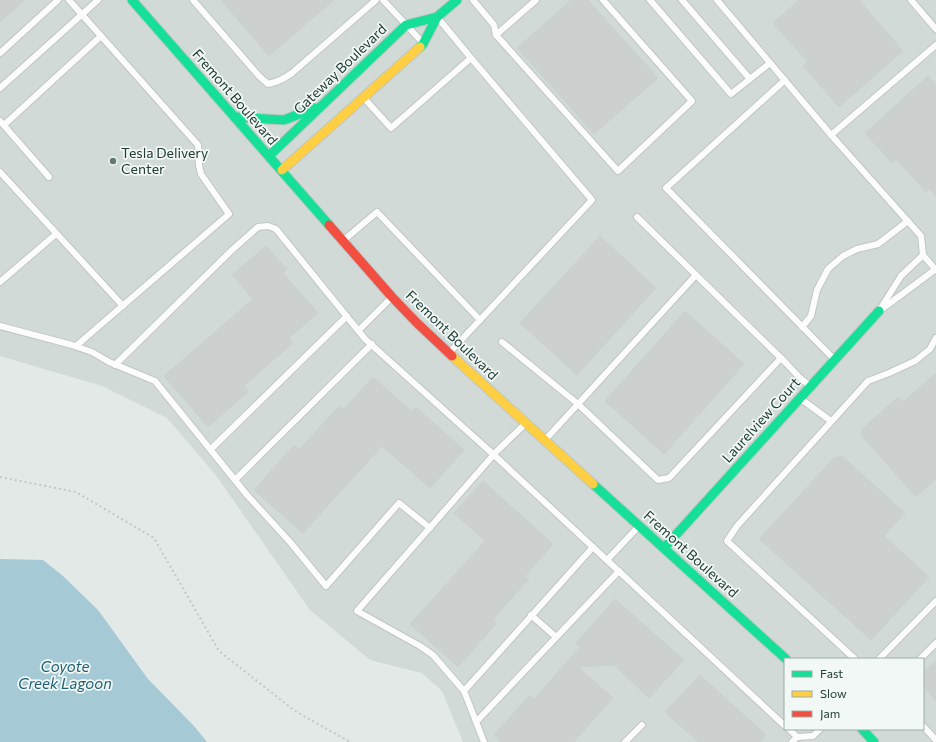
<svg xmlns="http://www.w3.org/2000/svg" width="936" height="742" viewBox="0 0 936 742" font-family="Commissioner,sans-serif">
<rect width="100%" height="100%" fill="#e3e9e6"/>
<path fill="#d1dad6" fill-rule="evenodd" d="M 0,0 L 936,0 L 936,742 L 463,742 L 442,691 L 422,673 L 370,660 L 310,610 L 215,474 L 167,418 L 102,386 L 0,356 ZM 785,659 L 923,659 L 923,729 L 785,729 Z"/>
<path fill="#a5cad6" d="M 0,559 L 43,560 L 63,576 L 98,610 L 148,679 L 194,726 L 207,742 L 0,742 Z"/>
<g fill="#ccd1cf" stroke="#ccd1cf">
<path d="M 0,0 L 25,0 L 0,22 Z"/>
<path d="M 221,0 L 334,0 L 269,56 Z"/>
<path d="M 571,0 L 588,0 L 658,78 L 594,134 L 517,48 Z"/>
<path d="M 799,0 L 859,0 L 903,51 L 839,107 L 803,66 L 808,62 L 773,23 Z"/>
<path d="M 928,76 L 936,85 L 936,196 L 929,188 L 926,192 L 896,159 L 892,163 L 865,133 Z"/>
<path d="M 600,236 L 656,288 L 577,375 L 520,323 Z"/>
<path d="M 266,246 L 287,269 L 283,273 L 318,313 L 289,338 L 293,343 L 244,386 L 249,391 L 208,427 L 164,376 L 253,299 L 232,275 Z"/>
<path d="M 685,311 L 744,364 L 664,454 L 605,401 Z"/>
<path d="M 936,373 L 936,479 L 916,497 L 862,436 L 862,429 L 898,397 L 903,402 Z"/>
<path d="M 373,377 L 412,412 L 416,407 L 464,450 L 430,488 L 382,446 L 303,533 L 254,490 L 294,445 L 299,450 L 339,406 L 343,410 Z"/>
<path d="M 842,456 L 905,513 L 884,536 L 929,577 L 871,640 L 759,539 L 834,458 Z"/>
<path d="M 483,481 L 553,544 L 525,576 L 529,579 L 493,619 L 497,623 L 458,667 L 410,624 L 485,541 L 454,513 Z"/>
<path d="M 615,599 L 684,660 L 649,698 L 614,665 L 578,667 L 613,698 L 574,742 L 501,742 L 494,735 L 530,695 L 534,699 L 580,647 L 576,643 Z"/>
<path d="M 936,661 L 936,701 L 923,686 L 923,673 Z"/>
<path d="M 700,675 L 766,735 L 760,742 L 698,742 L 665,712 Z"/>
</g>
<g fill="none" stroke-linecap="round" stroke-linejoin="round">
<defs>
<g id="lane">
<path d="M 69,0 L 198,145 L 199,165 L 201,174 L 229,214 L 76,346"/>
<path d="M 193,0 L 259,76 L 268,84 C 278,82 284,79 292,73 L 376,0"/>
<path d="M 383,0 L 423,43"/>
<path d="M 473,0 L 494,25 L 496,35 L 618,171 L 692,101 L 603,0"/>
<path d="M 650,0 L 731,94 L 770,63"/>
<path d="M 682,0 L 750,79"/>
<path d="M 717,0 L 831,135 L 921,236 L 923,255 L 936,270"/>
<path d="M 911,0 L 936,29"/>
<path d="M 438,18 L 471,58 L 592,200 L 450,352"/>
<path d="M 496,35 L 536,0"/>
<path d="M 0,53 L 58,0"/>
<path d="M 785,80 L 666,188 L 834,359"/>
<path d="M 0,88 L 98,0"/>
<path d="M 364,98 L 391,128 L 471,58"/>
<path d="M 0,121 L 49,177"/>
<path d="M 4,125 L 101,36"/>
<path d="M 831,135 L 936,45"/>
<path d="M 0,172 L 123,306"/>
<path d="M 637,217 L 696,275"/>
<path d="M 344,240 L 377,212 L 480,320"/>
<path d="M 0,282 L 56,234"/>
<path d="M 882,309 L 936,269"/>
<path d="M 879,311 L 901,276 L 923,255"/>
<path d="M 0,326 L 72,345 L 92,352 L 109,362 L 155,381 L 247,495 L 290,542 L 326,586 L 399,503 L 430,528"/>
<path d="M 802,327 L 811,316 L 817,290 L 828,269 L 843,256 L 857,249 L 878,244 L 908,221"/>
<path d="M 359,330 L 392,297"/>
<path d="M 502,342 L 578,404 L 658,480 L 669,478 L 781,358"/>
<path d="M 115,365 L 232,250 L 258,227 L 268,226 L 276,229 L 365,339 L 494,455 L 785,726"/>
<path d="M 801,399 L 831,421"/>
<path d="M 546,439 L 696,275 L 786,363 L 799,377 L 810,386"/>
<path d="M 211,449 L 347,316"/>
<path d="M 235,480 L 372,344"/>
<path d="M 607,560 L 639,526"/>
<path d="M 531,615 L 556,637"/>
<path d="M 855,659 L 727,541 L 737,526 L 868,381 L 889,373 L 915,361 L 930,349 L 936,338"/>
<path d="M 879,659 L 936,601"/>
<path d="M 920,659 L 936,643"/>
<path d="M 464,691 L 433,655 L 420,646 L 357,611 L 496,452 L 526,423"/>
<path d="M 476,722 L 619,571"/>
<path d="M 923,726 L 936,740"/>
<path d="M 789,729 L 797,737"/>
<path d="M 484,742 L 464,691 L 593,547"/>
<path d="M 625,742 L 642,725"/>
<path d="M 792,742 L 797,737 L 813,736 L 820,729"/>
</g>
<g id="fast">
<path d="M 132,0 L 329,225"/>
<path d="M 420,47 L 423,44 L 437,17 L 457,0"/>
<path d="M 235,117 L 284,120 L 315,108"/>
<path d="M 269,156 L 406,25 L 437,17"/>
<path d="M 593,484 L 786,659"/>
<path d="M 664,548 L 879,311"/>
<path d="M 862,729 L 874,742"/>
</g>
<g id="slow">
<path d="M 282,170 L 420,47"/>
<path d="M 452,356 L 593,484"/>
</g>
<path id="jam" d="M 329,225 L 392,297 L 417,323 L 452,356"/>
</defs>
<use href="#lane" stroke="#c0c6c3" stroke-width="8"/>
<use href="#fast" stroke="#bfc6c4" stroke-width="11"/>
<use href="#slow" stroke="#bfc6c4" stroke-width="11"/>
<use href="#jam" stroke="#bfc6c4" stroke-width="11"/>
<path stroke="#c0c9c6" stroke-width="2" stroke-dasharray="2 3" stroke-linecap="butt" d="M 0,477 L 76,492 L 154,538 L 219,651 L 295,711 L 350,742"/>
<use href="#lane" stroke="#fbfcfb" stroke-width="6"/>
<use href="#fast" stroke="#16e098" stroke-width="9"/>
<use href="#slow" stroke="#ffcf43" stroke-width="9"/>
<use href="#jam" stroke="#f24e42" stroke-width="9"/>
</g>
<circle fill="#667874" stroke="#f1f8f5" stroke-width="1.5" cx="113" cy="161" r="4"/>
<g text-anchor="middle" stroke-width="3.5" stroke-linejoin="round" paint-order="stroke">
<g font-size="14" fill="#223b36" stroke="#f1f8f5">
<text transform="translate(340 69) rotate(-44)" y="5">Gateway Boulevard</text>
<text transform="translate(235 97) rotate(49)" y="5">Fremont Boulevard</text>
<text transform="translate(452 335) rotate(44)" y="5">Fremont Boulevard</text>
<text transform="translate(761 420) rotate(-48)" y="5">Laurelview Court</text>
<text transform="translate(691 554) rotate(42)" y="5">Fremont Boulevard</text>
</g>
<g font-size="14" fill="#223b36" stroke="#f1f8f5" text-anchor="start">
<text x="121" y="158">Tesla Delivery<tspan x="121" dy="16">Center</tspan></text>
</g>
<g font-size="15" font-style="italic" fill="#1e5e75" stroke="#f1f8f5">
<text x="65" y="672">Coyote<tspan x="65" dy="17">Creek Lagoon</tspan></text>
</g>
</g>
<rect x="784" y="658" width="140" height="72" fill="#f1f8f5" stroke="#9eaca9"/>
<rect x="792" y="671" width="20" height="6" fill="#16e098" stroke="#9eaca9"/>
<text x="820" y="678" font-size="12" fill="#223b36">Fast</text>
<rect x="792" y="691" width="20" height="6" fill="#ffcf43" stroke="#9eaca9"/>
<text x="820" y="698" font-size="12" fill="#223b36">Slow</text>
<rect x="792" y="711" width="20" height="6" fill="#f24e42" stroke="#9eaca9"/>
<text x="820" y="718" font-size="12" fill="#223b36">Jam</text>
</svg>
